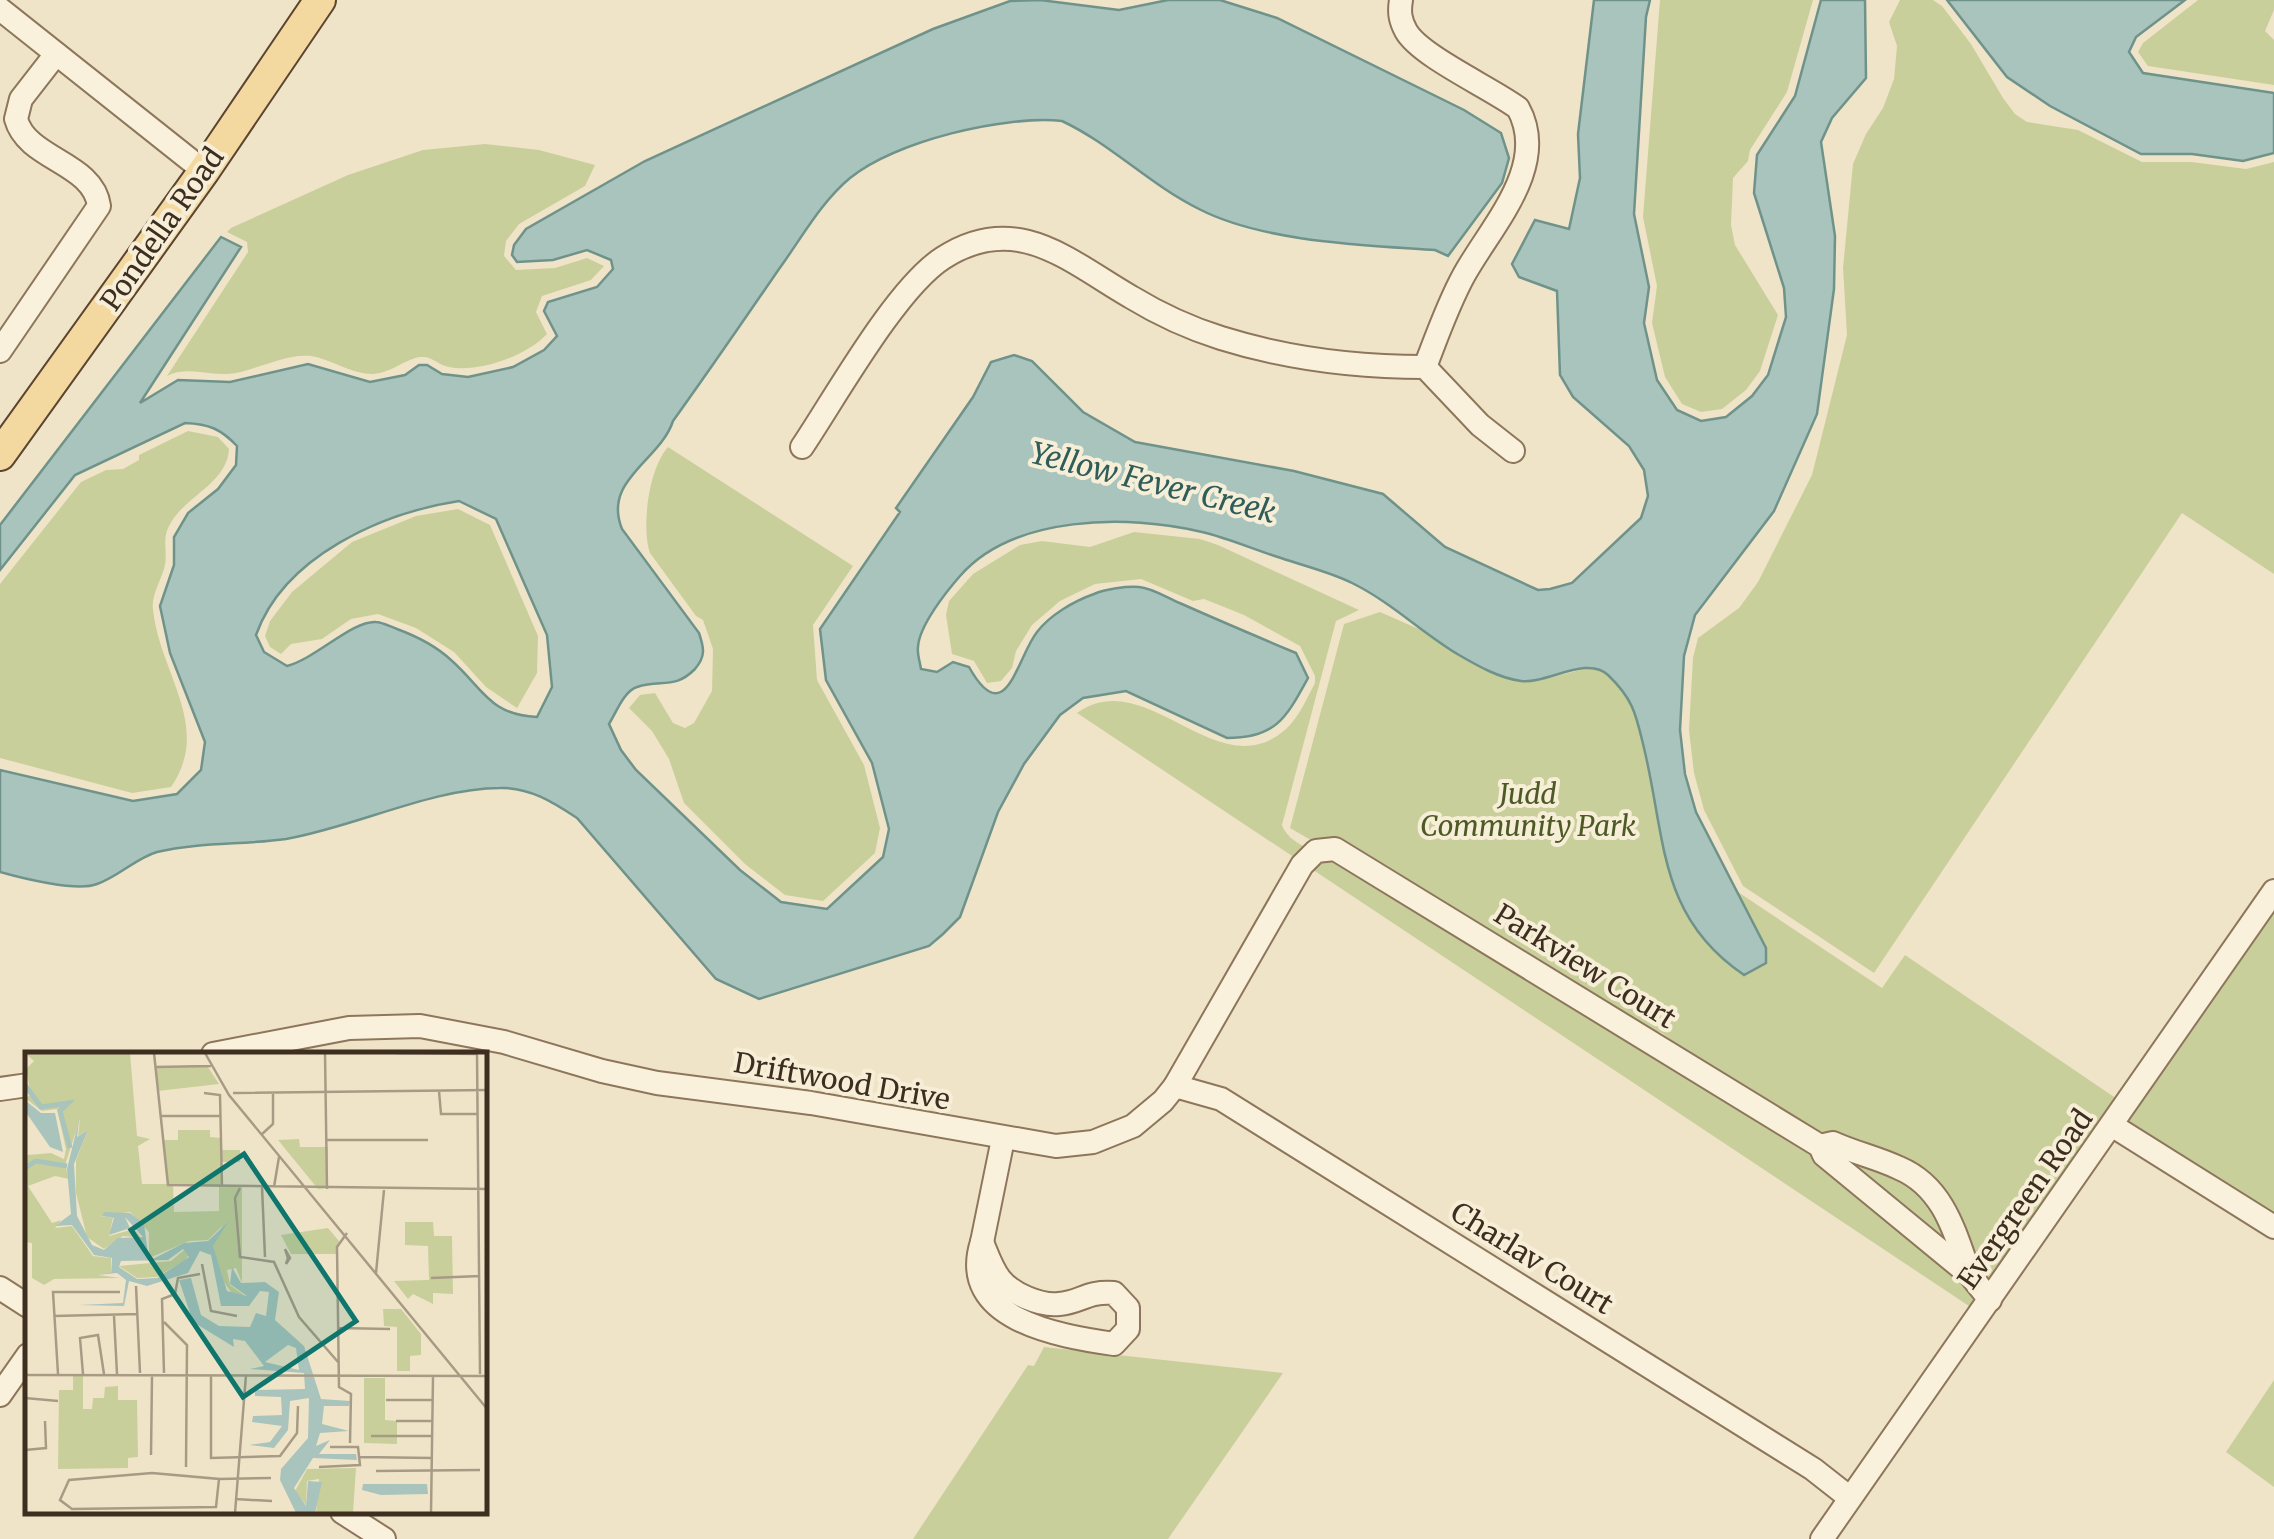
<svg xmlns="http://www.w3.org/2000/svg" width="2274" height="1539" viewBox="0 0 2274 1539" font-family="Merriweather,serif">
<rect width="100%" height="100%" fill="#f0e4c8"/>
<g fill="#c9cf9b">
<path d="M 1660,0 L 1813,0 L 1787,92 L 1750,150 L 1748,161 L 1733,178 L 1731,225 L 1735,245 L 1778,315 L 1760,371 L 1746,390 L 1722,409 L 1701,412 L 1682,404 L 1665,377 L 1652,323 L 1657,286 L 1643,217 Z"/>
<path d="M 1900,0 L 1933,0 L 1942,6 L 1971,44 L 2003,98 L 2015,114 L 2027,122 L 2078,130 L 2142,162 L 2192,162 L 2246,169 L 2274,162 L 2274,574 L 2182,513 L 1874,973 L 1743,886 L 1704,810 L 1694,773 L 1689,730 L 1693,658 L 1698,638 L 1739,608 L 1758,582 L 1812,475 L 1847,335 L 1843,268 L 1853,164 L 1866,134 L 1883,108 L 1894,79 L 1897,46 L 1889,22 Z"/>
<path d="M 2198,0 L 2274,0 L 2274,10 L 2265,31 L 2274,40 L 2274,85 L 2148,66 L 2138,52 L 2143,43 Z"/>
<path d="M 485,144 L 539,150 L 595,165 L 585,186 L 519,224 L 506,241 L 504,256 L 516,270 L 555,268 L 587,258 L 604,266 L 591,280 L 542,296 L 536,312 L 547,334 C 527,356 478,373 449,367 C 438,365 432,356 421,357 C 406,358 389,375 370,374 C 350,373 330,359 311,356 C 284,353 254,372 228,374 C 208,375 185,366 167,376 L 248,252 L 247,242 L 227,232 L 231,228 L 348,175 L 423,150 Z"/>
<path d="M 188,431 L 218,437 L 229,449 C 227,487 176,498 166,534 C 164,544 167,555 165,565 C 162,579 151,595 153,609 C 159,673 213,726 171,787 L 132,793 L 0,758 L 0,584 L 81,482 L 106,470 L 123,469 L 139,460 L 139,455 Z"/>
<path d="M 668,447 L 853,566 L 813,625 L 817,680 L 864,765 L 880,828 L 875,853 L 823,901 L 785,895 L 745,864 L 684,803 L 669,759 L 652,731 L 629,708 L 640,695 L 655,693 L 673,723 L 685,728 L 694,723 L 712,691 L 713,649 L 703,620 L 696,616 L 650,553 C 641,526 649,468 668,447 Z"/>
<path d="M 458,509 L 490,525 L 538,636 L 537,673 L 517,708 L 486,687 L 454,652 L 416,628 L 378,614 L 351,619 L 322,639 L 291,644 L 281,654 L 270,647 L 265,636 L 270,621 L 292,592 L 352,542 L 416,516 Z"/>
<path d="M 1134,532 L 1200,539 L 1218,545 L 1359,610 L 1336,621 L 1282,825 C 1290,850 1339,858 1363,865 L 1800,1128 L 1989,1286 L 2274,901 L 2274,1237 L 2112,1136 L 1984,1316 L 1077,713 C 1147,663 1218,790 1286,729 C 1299,717 1307,698 1315,683 L 1315,676 L 1300,646 L 1244,615 L 1204,599 L 1193,601 L 1141,579 L 1095,584 L 1060,601 L 1032,625 L 1016,651 L 1012,668 L 1001,681 L 987,683 L 974,661 L 952,654 L 946,615 L 949,601 L 973,574 L 1020,545 L 1042,541 L 1090,547 Z"/>
<path d="M 1380,612 L 1537,681 L 1588,668 L 1624,670 L 1655,794 L 1663,842 L 1882,988 L 1905,955 L 2120,1101 L 1990,1278 L 1946,1253 L 1820,1146 L 1805,1122 L 1712,1071 L 1662,1033 L 1619,1018 L 1290,828 L 1344,624 Z"/>
<path d="M 1044,1347 L 1283,1373 L 1168,1539 L 913,1539 L 1028,1365 L 1034,1366 Z"/>
<path d="M 2274,1380 L 2274,1487 L 2226,1452 Z"/>
</g>
<g fill="#a9c4bc" stroke="#6f938a" stroke-width="2.5" fill-rule="evenodd">
<path d="M 1040,0 L 1119,10 L 1168,0 L 1220,0 L 1277,18 L 1464,110 L 1501,133 L 1509,158 L 1502,183 L 1448,256 L 1435,250 C 1363,245 1263,242 1199,209 C 1150,185 1111,144 1062,121 C 1004,115 896,141 850,178 C 821,202 801,239 779,269 C 744,320 709,371 673,421 C 660,461 602,480 622,529 L 699,633 C 704,648 706,656 695,669 C 674,690 662,679 637,687 C 624,691 616,713 609,724 L 621,750 L 636,770 L 740,870 L 781,902 L 827,909 L 883,857 L 889,829 L 872,763 L 826,680 L 820,629 L 900,512 L 896,508 L 973,397 L 991,362 L 1014,355 L 1032,361 L 1083,412 L 1135,442 L 1294,471 L 1383,494 L 1445,547 L 1538,590 L 1550,589 L 1572,583 L 1641,518 L 1648,496 L 1644,470 L 1629,446 L 1573,397 L 1560,375 L 1557,291 L 1519,277 L 1512,264 L 1535,220 L 1569,229 L 1580,178 L 1578,134 L 1594,0 L 1650,0 L 1646,17 L 1634,214 L 1649,287 L 1644,323 L 1657,380 L 1677,410 L 1701,421 L 1726,417 L 1752,396 L 1768,375 L 1786,317 L 1784,288 L 1754,193 L 1757,155 L 1795,96 L 1821,0 L 1865,0 L 1866,78 L 1832,118 L 1821,142 L 1835,236 L 1834,289 L 1817,414 L 1774,511 L 1695,615 L 1684,656 L 1680,730 L 1685,774 L 1696,812 L 1766,948 L 1766,963 L 1744,975 C 1658,917 1666,839 1644,748 C 1636,715 1634,700 1608,675 C 1587,655 1547,684 1521,681 C 1499,678 1478,666 1459,655 C 1422,633 1391,602 1352,583 C 1330,572 1304,566 1281,558 C 1255,550 1228,538 1202,532 C 1128,514 1013,515 960,576 C 946,592 919,626 918,647 C 917,654 920,662 921,669 L 937,672 L 953,662 L 969,667 C 1006,733 1017,657 1037,632 C 1050,615 1074,601 1094,594 C 1105,589 1127,586 1139,587 C 1153,588 1169,599 1182,604 C 1220,621 1258,637 1296,653 L 1308,678 C 1286,718 1276,738 1227,738 L 1126,691 L 1083,698 L 1060,715 L 1024,764 L 998,812 L 960,917 L 943,934 L 929,946 L 759,999 L 716,979 L 577,818 C 553,802 529,787 500,788 C 433,788 355,827 286,839 C 244,845 199,842 157,852 C 136,858 118,877 97,884 C 77,892 21,878 0,872 L 0,770 L 133,801 L 177,794 L 201,770 L 205,742 L 170,653 L 160,606 L 174,565 L 174,537 L 188,513 L 218,489 L 236,465 L 237,446 C 221,429 209,424 185,423 L 75,475 L 0,570 L 0,525 L 221,237 L 241,247 L 140,403 L 178,380 L 230,382 L 308,364 L 370,382 L 405,375 L 419,365 L 427,365 L 442,374 L 468,377 L 513,367 L 544,350 L 557,336 L 544,311 L 548,302 L 597,287 L 613,269 L 611,260 L 587,250 L 553,260 L 517,262 L 512,255 L 514,245 L 526,229 L 645,161 L 933,29 L 1010,1 ZM 459,501 L 496,519 L 547,635 L 552,687 L 537,717 C 489,715 483,688 451,660 C 437,647 416,636 397,629 C 391,627 382,622 376,622 C 353,620 315,659 287,666 L 264,652 L 256,635 C 284,556 382,513 459,501 Z"/>
<path d="M 1947,0 L 2185,0 L 2136,37 L 2129,52 L 2143,73 L 2274,93 L 2274,153 L 2243,161 L 2192,154 L 2141,154 L 2050,106 L 2007,77 Z"/>
</g>
<g fill="none" stroke-linecap="round" stroke-linejoin="round">
<defs>
<g id="minor">
<path d="M 1401,0 C 1399,12 1400,20 1406,31 C 1420,56 1491,88 1518,108 C 1550,166 1491,226 1464,275 C 1448,304 1437,336 1425,367"/>
<path d="M 0,9 L 204,171"/>
<path d="M 0,351 L 99,206 C 93,162 27,160 16,119 L 21,99 L 56,54"/>
<path d="M 802,447 C 835,398 896,288 943,258 C 1017,210 1070,262 1131,297 C 1159,314 1189,328 1221,338 C 1285,358 1358,367 1425,367 L 1480,425 L 1513,451"/>
<path d="M 213,1054 L 349,1028 L 420,1026 L 504,1042 L 602,1071 L 657,1083 L 811,1103 L 1056,1146 L 1093,1142 L 1133,1126 L 1163,1101 L 1175,1086 L 1302,865 L 1316,851 L 1335,849 L 1820,1146 L 1824,1155 L 1970,1275 L 1990,1300"/>
<path d="M 1175,1086 L 1221,1099 L 1813,1469 L 1850,1498"/>
<path d="M 0,1089 L 28,1085"/>
<path d="M 2113,1126 L 2274,1227"/>
<path d="M 1820,1146 L 1833,1143 C 1855,1153 1878,1158 1899,1168 C 1944,1187 1955,1233 1970,1275"/>
<path d="M 982,1242 C 987,1254 992,1269 1000,1279 C 1012,1294 1040,1306 1059,1304 C 1082,1302 1086,1291 1114,1293 L 1128,1308 L 1128,1329 L 1114,1344 C 1058,1336 957,1319 982,1242 Z"/>
<path d="M 982,1242 L 1003,1139"/>
<path d="M 0,1288 L 28,1306"/>
<path d="M 0,1395 L 28,1355"/>
<path d="M 342,1512 L 384,1539"/>
<path d="M 1822,1539 L 2274,891"/>
</g>
<path id="major" d="M 0,455 L 204,171 L 320,0"/>
</defs>
<use href="#minor" stroke="#8d765c" stroke-width="26"/>
<use href="#major" stroke="#5b4430" stroke-width="34"/>
<use href="#minor" stroke="#faf1dc" stroke-width="22"/>
<use href="#major" stroke="#f3d9a0" stroke-width="30"/>
</g>
<g text-anchor="middle" stroke-width="8" stroke-linejoin="round" paint-order="stroke">
<g font-size="28" fill="#3d2e20" stroke="#f7eed8">
<text transform="translate(162 229) rotate(-55)" y="10">Pondella Road</text>
<text transform="translate(1585 966) rotate(32)" y="10">Parkview Court</text>
<text transform="translate(842 1081) rotate(10)" y="10">Driftwood Drive</text>
<text transform="translate(2025 1199) rotate(-55)" y="10">Evergreen Road</text>
<text transform="translate(1532 1258) rotate(32)" y="10">Charlav Court</text>
</g>
<g font-size="28" font-style="italic" fill="#4d5a26" stroke="#f7eed8">
<text x="1528" y="804">Judd<tspan x="1528" dy="32">Community Park</tspan></text>
</g>
<g font-size="30" font-style="italic" fill="#2f5d5a" stroke="#f7eed8">
<text transform="translate(1153 483) rotate(14)" y="10">Yellow Fever Creek</text>
</g>
</g>
<g transform="translate(25 1052)">
<rect width="462" height="462" fill="#f0e4c8"/>
<path d="M 0,1 L 105,1 L 112,84 L 125,87 L 113,94 L 117,132 L 142,132 L 138,88 L 153,88 L 153,78 L 185,78 L 185,85 L 196,86 L 197,98 L 215,98 L 215,110 L 197,110 L 197,134 L 217,134 L 217,231 L 211,216 L 202,218 L 205,233 L 219,243 L 208,243 L 199,230 L 187,193 L 197,174 L 183,188 L 164,189 L 124,206 L 124,180 L 105,160 L 75,164 L 88,166 L 84,184 L 109,177 L 100,165 L 116,186 L 98,184 L 79,197 L 62,185 L 51,141 L 51,108 L 63,78 L 53,84 L 55,67 L 40,113 L 44,127 L 30,124 L 3,134 L 27,171 L 36,168 L 30,176 L 47,174 L 68,204 L 86,206 L 87,220 L 73,223 L 96,226 L 29,227 L 19,233 L 7,226 L 7,191 L 0,190 L 0,85 L 2,103 L 26,101 L 39,107 L 41,97 L 32,57 L 17,59 L 0,46 L 6,43 L 1,17 L 9,9 ZM 148,133 L 194,134 L 194,159 L 149,160 ZM 130,14 L 183,15 L 194,32 L 133,39 ZM 274,87 L 275,95 L 303,95 L 303,136 L 293,137 L 253,88 ZM 380,170 L 408,170 L 409,184 L 427,184 L 428,242 L 408,241 L 408,252 L 388,242 L 383,247 L 369,229 L 404,228 L 403,194 L 380,193 ZM 303,176 L 314,189 L 312,202 L 266,202 L 256,183 ZM 159,198 L 165,202 L 160,208 L 132,225 L 112,226 L 94,214 L 146,209 ZM 358,257 L 376,257 L 396,282 L 396,303 L 385,304 L 385,319 L 372,319 L 372,275 L 359,274 ZM 48,324 L 58,324 L 58,357 L 67,357 L 68,346 L 79,346 L 80,335 L 93,334 L 93,348 L 112,348 L 113,405 L 103,406 L 103,416 L 33,417 L 34,338 L 48,338 ZM 339,326 L 360,326 L 360,368 L 372,369 L 372,392 L 339,391 ZM 331,416 L 328,461 L 291,461 L 294,427 L 282,429 L 281,453 L 270,439 L 282,417 Z" fill="#c9cf9b" fill-rule="evenodd"/>
<path d="M 1,49 L 16,61 L 30,61 L 38,100 L 25,95 L 0,59 ZM 54,68 L 52,85 L 63,78 L 49,112 L 52,164 L 67,193 L 79,198 L 93,186 L 118,185 L 100,165 L 105,176 L 84,183 L 89,166 L 77,164 L 79,160 L 105,161 L 119,172 L 124,209 L 159,191 L 183,189 L 204,169 L 188,194 L 202,239 L 222,244 L 205,232 L 207,215 L 216,231 L 240,230 L 254,240 L 250,268 L 279,294 L 296,347 L 325,349 L 324,354 L 299,354 L 297,372 L 324,379 L 295,381 L 291,394 L 305,388 L 294,402 L 331,402 L 332,408 L 288,406 L 269,436 L 281,454 L 283,429 L 297,430 L 290,461 L 271,461 L 255,428 L 256,417 L 283,386 L 284,346 L 265,349 L 263,378 L 249,396 L 224,393 L 245,390 L 257,374 L 227,370 L 228,364 L 257,363 L 256,345 L 230,344 L 230,338 L 280,337 L 279,321 L 225,317 L 239,314 L 220,289 L 208,287 L 209,295 L 168,270 L 154,228 L 166,226 L 176,263 L 194,274 L 225,275 L 231,261 L 241,264 L 244,240 L 235,239 L 224,254 L 196,254 L 186,203 L 175,199 L 163,221 L 122,234 L 104,229 L 99,254 L 54,253 L 98,251 L 101,228 L 92,221 L 73,223 L 87,220 L 87,206 L 69,203 L 47,173 L 30,174 L 46,162 L 42,117 ZM 158,197 L 164,205 L 132,226 L 112,227 L 94,215 L 96,209 L 143,208 ZM 263,293 L 271,296 L 274,318 L 240,310 ZM 338,432 L 402,432 L 403,442 L 356,443 L 337,438 Z" fill="#a9c4bc" fill-rule="evenodd"/>
<path fill="none" stroke="#a9c4bc" stroke-width="5" d="M 0,33 L 16,55 L 43,51 L 35,59 L 45,96M 0,116 L 11,109 L 42,114"/>
<path fill="none" stroke="#a89b85" stroke-width="2.5" d="M 129,1 L 143,133 L 463,137M 180,1 L 204,43 L 463,358M 300,1 L 302,137M 371,1 L 452,2M 452,1 L 455,322M 130,15 L 186,14M 414,39 L 416,62 L 453,62M 179,41 L 195,43 L 197,134M 208,41 L 463,38M 135,64 L 195,64M 236,83 L 248,72 L 248,41M 301,88 L 403,88M 237,135 L 240,205M 249,135 L 254,105M 215,136 L 210,146 L 215,205 L 249,210 L 274,265 L 313,310M 322,181 L 312,195 L 314,335 L 326,342 L 325,391M 260,197 L 265,206 L 261,212 L 263,206 ZM 177,212 L 186,259 L 212,264M 351,221 L 359,138M 406,226 L 455,224M 111,234 L 115,321M 29,264 L 112,262M 89,264 L 92,322M 139,270 L 162,293 L 161,415M 313,276 L 365,277M 139,321 L 137,247 L 150,242 L 153,226 L 175,222M 33,322 L 28,240 L 95,240M 58,322 L 55,286 L 73,283 L 79,322M 0,323 L 463,324M 186,323 L 186,406 L 255,404 L 272,381 L 273,354M 0,346 L 33,349M 361,348 L 408,348M 371,369 L 407,369M 346,384 L 407,384M 0,398 L 21,396 L 20,369M 126,403 L 127,324M 335,405 L 407,406M 294,415 L 335,413 L 333,395 L 305,395M 351,419 L 455,418M 127,421 L 194,427 L 191,455 L 47,457 L 35,448 L 44,428 ZM 194,427 L 246,426M 210,447 L 247,449M 210,461 L 221,323M 406,461 L 408,325"/>
<path fill="#0f766e" fill-opacity="0.15" stroke="#0f766e" stroke-width="5" d="M 219,102 L 331,269 L 218,345 L 106,178 Z"/>
<rect width="462" height="462" fill="none" stroke="#3d2e20" stroke-width="5"/>
</g>
</svg>
